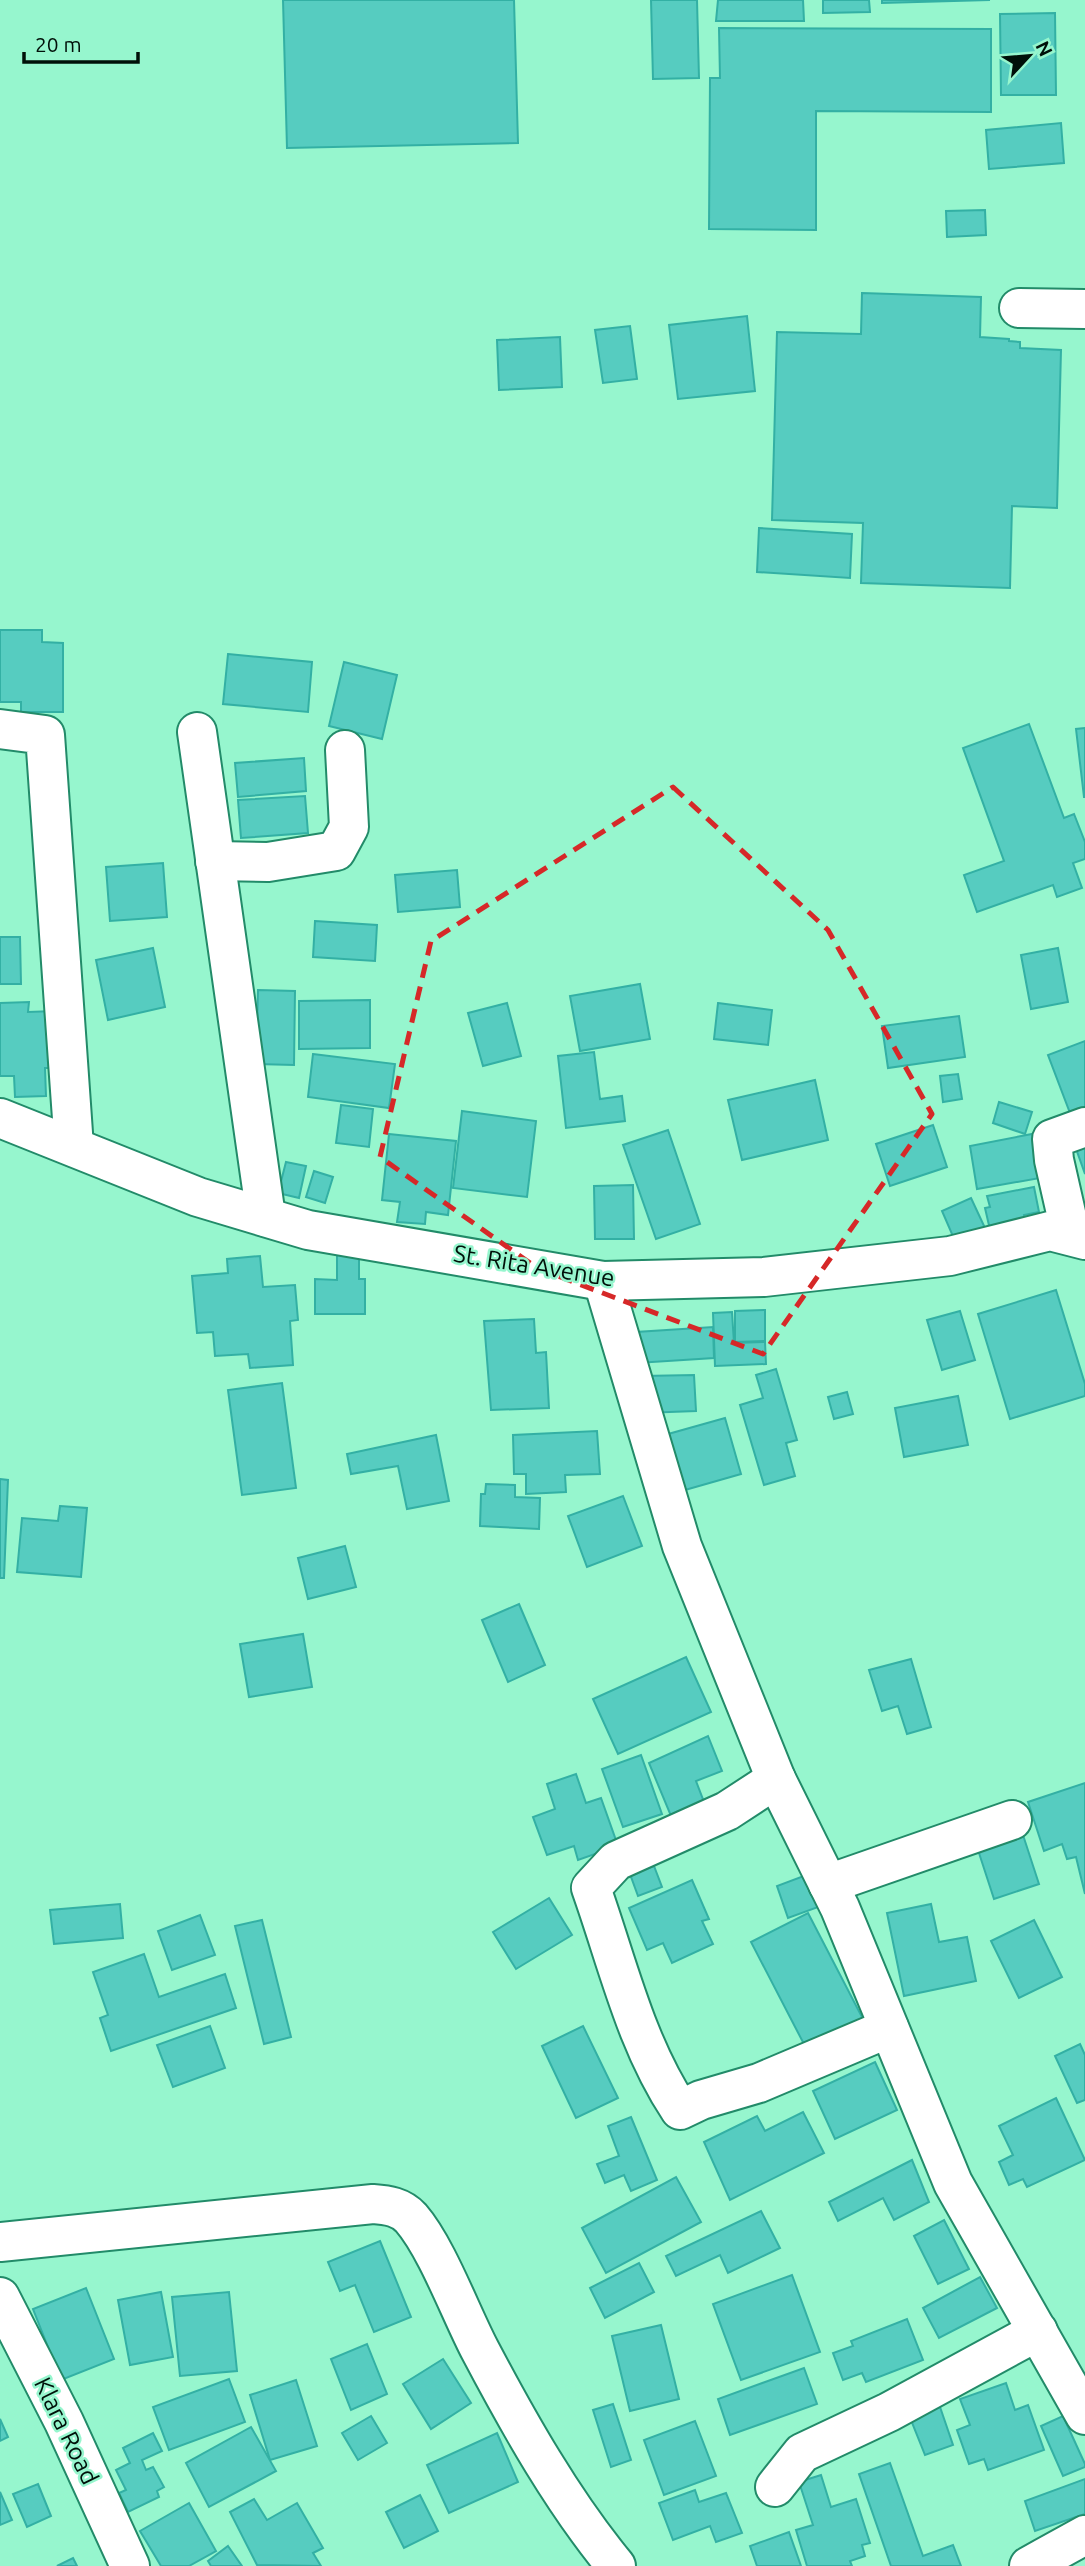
<svg xmlns="http://www.w3.org/2000/svg" width="1085" height="2566" viewBox="0 0 1085 2566" font-family="Ubuntu,sans-serif">
<rect width="100%" height="100%" fill="#96f6ce"/>
<g fill="#56ccc0" stroke="#33b0a4" stroke-width="2">
<path d="M 283,0 L 514,0 L 518,143 L 287,148 Z"/>
<path d="M 651,0 L 697,0 L 699,78 L 653,79 Z"/>
<path d="M 718,0 L 803,0 L 804,21 L 716,21 Z"/>
<path d="M 823,0 L 869,0 L 870,12 L 823,13 Z"/>
<path d="M 882,0 L 990,0 L 882,3 Z"/>
<path d="M 1055,13 L 1056,95 L 1001,95 L 1000,14 Z"/>
<path d="M 719,28 L 991,29 L 991,112 L 816,111 L 816,230 L 709,229 L 710,78 L 720,78 Z"/>
<path d="M 1061,123 L 1064,163 L 989,169 L 986,130 Z"/>
<path d="M 985,210 L 986,235 L 947,237 L 946,211 Z"/>
<path d="M 862,293 L 981,297 L 980,337 L 1009,339 L 1009,341 L 1020,342 L 1020,348 L 1061,350 L 1057,508 L 1012,506 L 1010,588 L 861,583 L 863,523 L 772,520 L 777,332 L 861,334 Z"/>
<path d="M 747,316 L 755,391 L 678,399 L 669,325 Z"/>
<path d="M 630,326 L 637,379 L 603,383 L 595,330 Z"/>
<path d="M 560,337 L 562,387 L 499,390 L 497,340 Z"/>
<path d="M 759,528 L 852,534 L 850,578 L 757,572 Z"/>
<path d="M 0,630 L 42,630 L 42,642 L 63,643 L 63,712 L 21,712 L 21,702 L 0,702 Z"/>
<path d="M 228,654 L 312,662 L 308,712 L 223,704 Z"/>
<path d="M 344,662 L 397,675 L 382,739 L 329,726 Z"/>
<path d="M 1029,724 L 1064,818 L 1074,814 L 1085,842 L 1085,859 L 1073,863 L 1082,888 L 1057,897 L 1053,885 L 977,912 L 964,875 L 1004,861 L 963,748 Z"/>
<path d="M 1085,728 L 1085,797 L 1084,797 L 1076,729 Z"/>
<path d="M 304,758 L 306,791 L 238,797 L 235,763 Z"/>
<path d="M 305,796 L 308,833 L 241,838 L 238,800 Z"/>
<path d="M 163,863 L 167,917 L 110,921 L 106,867 Z"/>
<path d="M 457,870 L 460,907 L 398,912 L 395,875 Z"/>
<path d="M 315,921 L 377,925 L 375,961 L 313,957 Z"/>
<path d="M 0,937 L 20,937 L 21,984 L 0,984 Z"/>
<path d="M 153,948 L 165,1007 L 108,1020 L 96,960 Z"/>
<path d="M 1058,948 L 1068,1002 L 1031,1009 L 1021,955 Z"/>
<path d="M 640,984 L 650,1039 L 580,1051 L 570,996 Z"/>
<path d="M 258,990 L 295,991 L 294,1065 L 256,1064 Z"/>
<path d="M 370,1000 L 370,1048 L 299,1049 L 299,1001 Z"/>
<path d="M 29,1002 L 28,1012 L 54,1011 L 48,1044 L 49,1068 L 45,1068 L 46,1096 L 15,1097 L 14,1076 L 0,1076 L 0,1003 Z"/>
<path d="M 507,1003 L 521,1056 L 483,1066 L 468,1013 Z"/>
<path d="M 718,1003 L 772,1010 L 768,1045 L 714,1039 Z"/>
<path d="M 959,1016 L 965,1057 L 888,1068 L 882,1026 Z"/>
<path d="M 1085,1041 L 1085,1108 L 1070,1113 L 1048,1055 Z"/>
<path d="M 594,1052 L 600,1099 L 622,1096 L 625,1121 L 566,1128 L 558,1056 Z"/>
<path d="M 313,1054 L 395,1064 L 389,1108 L 308,1097 Z"/>
<path d="M 958,1074 L 962,1099 L 943,1102 L 940,1076 Z"/>
<path d="M 815,1080 L 828,1140 L 742,1160 L 728,1100 Z"/>
<path d="M 999,1102 L 1032,1112 L 1025,1134 L 993,1123 Z"/>
<path d="M 341,1105 L 373,1109 L 369,1147 L 336,1143 Z"/>
<path d="M 462,1111 L 536,1121 L 527,1197 L 453,1188 Z"/>
<path d="M 933,1125 L 947,1167 L 890,1186 L 876,1144 Z"/>
<path d="M 668,1130 L 700,1224 L 656,1239 L 623,1145 Z"/>
<path d="M 389,1134 L 456,1141 L 448,1215 L 426,1212 L 425,1224 L 397,1222 L 400,1202 L 382,1200 Z"/>
<path d="M 1032,1134 L 1040,1178 L 977,1189 L 970,1146 Z"/>
<path d="M 1085,1139 L 1085,1174 L 1074,1143 Z"/>
<path d="M 286,1162 L 306,1166 L 299,1198 L 278,1193 Z"/>
<path d="M 314,1171 L 333,1177 L 325,1203 L 306,1197 Z"/>
<path d="M 633,1185 L 634,1239 L 595,1239 L 594,1186 Z"/>
<path d="M 1034,1187 L 1039,1212 L 1024,1215 L 1026,1227 L 991,1234 L 985,1208 L 990,1207 L 987,1196 Z"/>
<path d="M 971,1198 L 985,1228 L 955,1241 L 942,1211 Z"/>
<path d="M 337,1253 L 359,1254 L 359,1279 L 365,1279 L 365,1314 L 315,1314 L 315,1279 L 337,1280 Z"/>
<path d="M 260,1256 L 263,1287 L 295,1285 L 298,1320 L 290,1321 L 293,1365 L 250,1368 L 248,1354 L 215,1356 L 213,1332 L 197,1333 L 192,1276 L 228,1273 L 227,1259 Z"/>
<path d="M 1056,1290 L 1085,1384 L 1085,1396 L 1010,1419 L 978,1314 Z"/>
<path d="M 765,1310 L 765,1341 L 735,1342 L 735,1311 Z"/>
<path d="M 960,1311 L 975,1360 L 942,1370 L 927,1320 Z"/>
<path d="M 732,1312 L 734,1343 L 765,1342 L 766,1364 L 715,1366 L 713,1313 Z"/>
<path d="M 534,1319 L 536,1353 L 546,1352 L 549,1408 L 491,1410 L 484,1321 Z"/>
<path d="M 713,1327 L 714,1358 L 637,1363 L 636,1332 Z"/>
<path d="M 776,1369 L 797,1440 L 786,1443 L 795,1476 L 764,1485 L 740,1405 L 763,1398 L 756,1375 Z"/>
<path d="M 694,1375 L 696,1411 L 643,1413 L 642,1376 Z"/>
<path d="M 282,1383 L 296,1488 L 242,1495 L 228,1390 Z"/>
<path d="M 847,1392 L 853,1414 L 834,1419 L 828,1397 Z"/>
<path d="M 958,1396 L 968,1445 L 904,1457 L 895,1408 Z"/>
<path d="M 725,1418 L 741,1474 L 678,1492 L 661,1436 Z"/>
<path d="M 597,1431 L 600,1474 L 565,1475 L 566,1492 L 526,1494 L 526,1474 L 514,1474 L 513,1435 Z"/>
<path d="M 436,1435 L 449,1501 L 407,1509 L 398,1466 L 351,1474 L 347,1454 Z"/>
<path d="M 0,1479 L 8,1480 L 4,1578 L 0,1578 Z"/>
<path d="M 486,1484 L 515,1485 L 515,1497 L 540,1498 L 539,1529 L 480,1526 L 481,1494 L 485,1494 Z"/>
<path d="M 623,1496 L 642,1546 L 587,1567 L 568,1516 Z"/>
<path d="M 60,1506 L 87,1508 L 81,1577 L 17,1572 L 22,1518 L 58,1521 Z"/>
<path d="M 345,1546 L 356,1587 L 308,1599 L 298,1558 Z"/>
<path d="M 519,1604 L 545,1665 L 508,1682 L 482,1620 Z"/>
<path d="M 303,1634 L 312,1687 L 249,1697 L 240,1644 Z"/>
<path d="M 686,1657 L 711,1712 L 618,1754 L 593,1699 Z"/>
<path d="M 911,1659 L 931,1727 L 907,1734 L 898,1706 L 882,1711 L 869,1670 Z"/>
<path d="M 708,1736 L 722,1771 L 696,1781 L 704,1802 L 671,1816 L 649,1763 Z"/>
<path d="M 641,1755 L 662,1814 L 623,1827 L 602,1769 Z"/>
<path d="M 576,1774 L 586,1803 L 601,1798 L 618,1846 L 578,1860 L 574,1846 L 547,1855 L 533,1817 L 555,1809 L 547,1784 Z"/>
<path d="M 1085,1783 L 1085,1894 L 1076,1857 L 1067,1859 L 1062,1844 L 1044,1851 L 1028,1802 Z"/>
<path d="M 1023,1835 L 1039,1884 L 994,1899 L 978,1850 Z"/>
<path d="M 654,1866 L 662,1887 L 638,1896 L 630,1874 Z"/>
<path d="M 809,1874 L 821,1906 L 788,1918 L 777,1886 Z"/>
<path d="M 692,1880 L 709,1919 L 702,1921 L 713,1944 L 672,1963 L 663,1943 L 647,1950 L 629,1908 Z"/>
<path d="M 549,1898 L 572,1935 L 516,1969 L 493,1932 Z"/>
<path d="M 120,1904 L 123,1938 L 54,1944 L 50,1910 Z"/>
<path d="M 931,1904 L 939,1942 L 967,1937 L 976,1981 L 904,1996 L 887,1913 Z"/>
<path d="M 808,1913 L 863,2019 L 806,2048 L 751,1942 Z"/>
<path d="M 200,1915 L 215,1955 L 172,1970 L 158,1931 Z"/>
<path d="M 262,1920 L 291,2037 L 264,2044 L 235,1926 Z"/>
<path d="M 1034,1920 L 1062,1977 L 1019,1998 L 991,1941 Z"/>
<path d="M 144,1954 L 159,1997 L 225,1974 L 236,2008 L 111,2051 L 100,2018 L 108,2015 L 93,1972 Z"/>
<path d="M 210,2026 L 225,2068 L 173,2087 L 157,2045 Z"/>
<path d="M 583,2026 L 618,2098 L 576,2118 L 542,2046 Z"/>
<path d="M 1080,2044 L 1085,2055 L 1085,2100 L 1077,2103 L 1055,2056 Z"/>
<path d="M 875,2062 L 897,2110 L 835,2139 L 813,2091 Z"/>
<path d="M 1056,2098 L 1085,2160 L 1027,2187 L 1023,2179 L 1009,2185 L 999,2162 L 1013,2155 L 999,2126 Z"/>
<path d="M 803,2112 L 824,2153 L 730,2200 L 704,2142 L 757,2116 L 765,2131 Z"/>
<path d="M 631,2117 L 657,2180 L 631,2191 L 624,2175 L 605,2183 L 597,2164 L 619,2156 L 608,2126 Z"/>
<path d="M 912,2160 L 929,2202 L 894,2220 L 883,2198 L 838,2221 L 829,2202 Z"/>
<path d="M 676,2177 L 701,2222 L 606,2273 L 582,2228 Z"/>
<path d="M 761,2211 L 780,2248 L 728,2273 L 720,2255 L 676,2276 L 666,2256 Z"/>
<path d="M 944,2220 L 969,2269 L 938,2284 L 914,2236 Z"/>
<path d="M 380,2241 L 411,2317 L 374,2332 L 355,2285 L 340,2291 L 328,2262 Z"/>
<path d="M 639,2263 L 654,2292 L 605,2318 L 590,2288 Z"/>
<path d="M 792,2275 L 820,2352 L 741,2380 L 713,2304 Z"/>
<path d="M 980,2277 L 997,2308 L 939,2338 L 923,2308 Z"/>
<path d="M 86,2288 L 114,2359 L 61,2380 L 33,2309 Z"/>
<path d="M 161,2292 L 173,2357 L 130,2365 L 118,2300 Z"/>
<path d="M 229,2292 L 237,2371 L 180,2376 L 172,2297 Z"/>
<path d="M 907,2319 L 923,2360 L 866,2382 L 862,2373 L 843,2380 L 833,2353 L 853,2346 L 851,2341 Z"/>
<path d="M 661,2325 L 679,2399 L 630,2411 L 612,2336 Z"/>
<path d="M 367,2344 L 387,2394 L 351,2410 L 331,2359 Z"/>
<path d="M 443,2359 L 471,2403 L 431,2429 L 403,2384 Z"/>
<path d="M 804,2368 L 817,2404 L 730,2435 L 718,2399 Z"/>
<path d="M 229,2379 L 245,2422 L 169,2450 L 153,2407 Z"/>
<path d="M 296,2380 L 317,2446 L 270,2460 L 250,2395 Z"/>
<path d="M 1006,2383 L 1015,2410 L 1028,2405 L 1044,2450 L 988,2470 L 984,2459 L 969,2464 L 957,2430 L 970,2425 L 960,2399 Z"/>
<path d="M 613,2404 L 631,2460 L 611,2467 L 593,2410 Z"/>
<path d="M 939,2404 L 953,2445 L 925,2455 L 909,2415 Z"/>
<path d="M 371,2416 L 387,2443 L 358,2460 L 342,2433 Z"/>
<path d="M 1063,2416 L 1085,2464 L 1085,2467 L 1063,2476 L 1041,2426 Z"/>
<path d="M 0,2419 L 8,2437 L 0,2441 Z"/>
<path d="M 695,2421 L 716,2476 L 664,2495 L 644,2440 Z"/>
<path d="M 251,2427 L 276,2471 L 209,2507 L 186,2463 Z"/>
<path d="M 153,2433 L 162,2451 L 142,2460 L 146,2470 L 153,2467 L 164,2487 L 157,2491 L 159,2497 L 128,2512 L 119,2493 L 126,2490 L 116,2470 L 130,2463 L 123,2448 Z"/>
<path d="M 497,2433 L 518,2482 L 449,2513 L 427,2465 Z"/>
<path d="M 890,2463 L 923,2556 L 953,2545 L 961,2566 L 891,2566 L 859,2474 Z"/>
<path d="M 821,2475 L 831,2507 L 856,2499 L 870,2543 L 862,2545 L 865,2556 L 850,2561 L 852,2566 L 807,2566 L 796,2530 L 813,2525 L 799,2482 Z"/>
<path d="M 1085,2479 L 1085,2514 L 1035,2531 L 1025,2501 Z"/>
<path d="M 38,2484 L 51,2516 L 27,2527 L 13,2494 Z"/>
<path d="M 695,2490 L 699,2502 L 726,2493 L 742,2533 L 716,2542 L 710,2526 L 673,2540 L 659,2503 Z"/>
<path d="M 0,2492 L 12,2520 L 0,2525 Z"/>
<path d="M 420,2495 L 438,2531 L 404,2548 L 386,2512 Z"/>
<path d="M 254,2499 L 267,2520 L 297,2503 L 323,2548 L 313,2553 L 321,2566 L 257,2565 L 230,2512 Z"/>
<path d="M 189,2503 L 216,2551 L 189,2566 L 161,2566 L 140,2531 Z"/>
<path d="M 789,2532 L 801,2566 L 757,2566 L 750,2546 Z"/>
<path d="M 228,2546 L 242,2566 L 211,2566 L 208,2561 Z"/>
<path d="M 73,2558 L 77,2566 L 57,2566 Z"/>
</g>
<g fill="none" stroke-linecap="round" stroke-linejoin="round">
<defs>
<g id="minor">
<path d="M 1019,308 L 1085,309"/>
<path d="M 0,729 L 45,735 L 74,1147"/>
<path d="M 197,732 L 266,1217"/>
<path d="M 215,861 L 268,862 L 336,851 L 349,827 L 345,750"/>
<path d="M 0,1118 L 198,1197 L 308,1230 L 603,1281 L 764,1277 L 950,1256 L 1050,1231 L 1085,1240"/>
<path d="M 1071,1235 L 1054,1160 L 1052,1139 L 1085,1127"/>
<path d="M 603,1281 L 682,1546 L 776,1779 L 840,1908 L 953,2183 L 1085,2415"/>
<path d="M 776,1779 L 727,1811 L 616,1861 L 591,1888 C 618,1964 635,2042 680,2110 L 701,2100 L 759,2083 L 889,2028"/>
<path d="M 828,1884 L 1012,1820"/>
<path d="M 0,2242 L 373,2204 C 388,2205 401,2207 411,2218 C 437,2248 461,2314 480,2350 C 519,2424 563,2502 616,2566"/>
<path d="M 0,2297 L 64,2422 L 130,2566"/>
<path d="M 775,2487 L 802,2453 L 889,2412 L 1038,2331"/>
<path d="M 1029,2566 L 1085,2535"/>
</g>
</defs>
<use href="#minor" stroke="#228b69" stroke-width="42"/>
<use href="#minor" stroke="#fff" stroke-width="38"/>
</g>
<path fill="none" stroke="#d62828" stroke-width="5" stroke-dasharray="14 9" stroke-linejoin="round" d="M 673,787 L 828,930 L 932,1114 L 763,1354 L 537,1268 L 380,1157 L 431,941 Z"/>
<g text-anchor="middle" stroke-width="5" stroke-linejoin="round" paint-order="stroke">
<g font-size="24" fill="#001009" stroke="#96f6ce">
<text transform="translate(534 1266) rotate(9)" y="8">St. Rita Avenue</text>
<text transform="translate(66 2431) rotate(64)" y="8">Klara Road</text>
</g>
</g>
<g transform="translate(1029 56) rotate(64)" stroke="#96f6ce" stroke-width="5" paint-order="stroke">
<path d="M0-5L12 26L0 18L-12 26Z" fill="#001009"/>
<text y="-10" font-size="19" font-weight="bold" text-anchor="middle" fill="#001009">N</text>
</g>
<path d="M24 52v10h114v-10" fill="none" stroke="#001009" stroke-width="3.5"/>
<text x="35" y="52" font-size="21" fill="#001009" stroke="#96f6ce" stroke-width="5" paint-order="stroke">20 m</text>
</svg>
